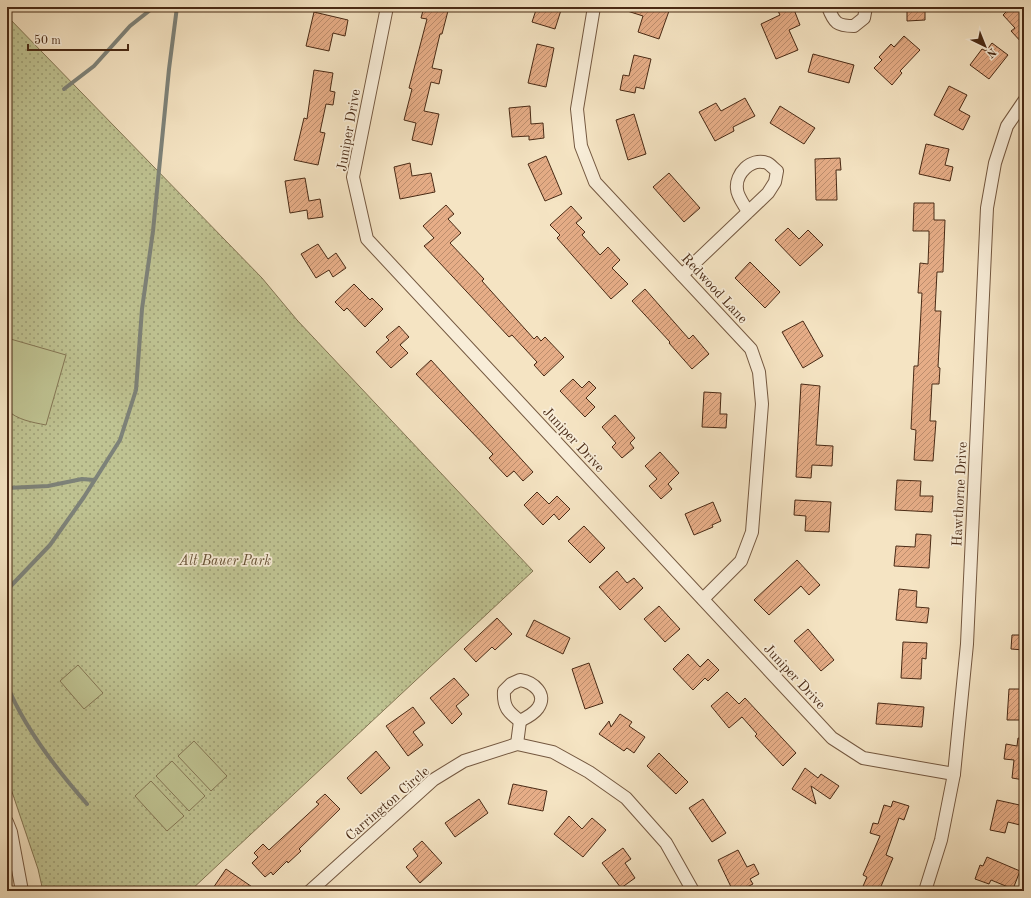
<svg xmlns="http://www.w3.org/2000/svg" width="1031" height="898" viewBox="0 0 1031 898" font-family="'Old Standard TT',serif">
<defs>
<pattern id="park-dots" width="8" height="8" patternUnits="userSpaceOnUse"><rect width="8" height="8" fill="#bfc392"/><path d="M2 2h.1M6 6h.1" fill="none" stroke="#9d9f76" stroke-width="1.8" stroke-linecap="round"/></pattern>
<pattern id="building-hatch" width="6" height="6" patternUnits="userSpaceOnUse"><rect width="6" height="6" fill="#e6ad87"/><path d="M-1 1l2-2M0 6l6-6M5 7l2-2" fill="none" stroke="#bc8d6d"/></pattern>
</defs>
<rect width="100%" height="100%" fill="#f5e4c3"/>
<filter id="stains"><feTurbulence type="fractalNoise" baseFrequency=".005" numOctaves="4"/><feColorMatrix values="0 0 0 0 .2 0 0 0 0 .09 0 0 0 0 .02 0 0 0 .5 -.17"/></filter>
<radialGradient id="worn" r=".72"><stop offset=".6" stop-color="#630" stop-opacity="0"/><stop offset="1" stop-color="#630" stop-opacity=".3"/></radialGradient>
<path fill="url(#park-dots)" stroke="#847654" d="M 7,16 L 262,278 L 297,320 L 533,571 L 190,891 L 43,891 L 38,869 L 7,777 Z"/>
<g fill="#bfc392" stroke="#847654">
<path d="M 7,338 L 66,355 L 46,425 C 31,422 18,420 7,410 Z"/>
<path d="M 78,665 L 103,693 L 84,709 L 60,681 Z"/>
<path d="M 194,741 L 227,776 L 211,791 L 178,756 Z"/>
<path d="M 172,761 L 205,796 L 189,811 L 156,776 Z"/>
<path d="M 151,781 L 184,816 L 167,831 L 135,796 Z"/>
</g>
<g fill="none" stroke-linecap="round" stroke-linejoin="round">
<g stroke="#7d8279" stroke-width="4">
<path d="M 64,89 L 94,66 L 130,26 L 154,7"/>
<path d="M 7,488 L 48,486 L 82,479 L 94,480"/>
<path d="M 7,590 L 50,545 L 84,497 L 120,440 L 136,390 L 142,309 L 153,231 L 169,69 L 177,7"/>
<path d="M 7,602 L 9,597 L 9,588"/>
<path d="M 7,685 C 24,727 57,770 87,804"/>
</g>
</g>
<g fill="url(#building-hatch)" stroke="#492a15">
<path d="M 424,7 L 449,7 L 442,34 L 440,34 L 432,68 L 442,70 L 439,84 L 431,82 L 424,111 L 439,114 L 432,145 L 412,140 L 416,123 L 404,120 L 412,89 L 409,88 L 427,19 L 421,18 Z"/>
<path d="M 537,7 L 562,7 L 555,29 L 532,22 Z"/>
<path d="M 621,7 L 659,7 L 669,11 L 659,39 L 638,32 L 643,16 L 621,9 Z"/>
<path d="M 787,7 L 793,7 L 800,25 L 789,30 L 798,50 L 776,59 L 761,24 L 780,15 L 778,11 Z"/>
<path d="M 907,7 L 925,7 L 925,20 L 907,21 Z"/>
<path d="M 1011,7 L 1024,7 L 1024,45 L 1011,31 L 1015,28 L 1003,15 Z"/>
<path d="M 314,12 L 348,20 L 345,36 L 333,33 L 329,51 L 306,46 Z"/>
<path d="M 904,36 L 920,50 L 900,71 L 902,73 L 892,85 L 874,68 L 882,60 L 879,57 L 891,44 L 894,47 Z"/>
<path d="M 992,43 L 1008,55 L 989,79 L 970,65 L 982,49 L 986,51 Z"/>
<path d="M 537,44 L 554,48 L 546,87 L 528,83 Z"/>
<path d="M 813,54 L 854,65 L 849,83 L 808,72 Z"/>
<path d="M 634,55 L 651,59 L 644,89 L 636,87 L 635,93 L 620,90 L 623,75 L 629,76 Z"/>
<path d="M 314,70 L 333,73 L 330,91 L 335,92 L 333,105 L 326,104 L 320,132 L 325,133 L 318,165 L 294,160 L 304,118 L 307,119 Z"/>
<path d="M 949,86 L 967,95 L 959,110 L 970,116 L 963,130 L 934,115 Z"/>
<path d="M 745,98 L 755,116 L 733,127 L 734,131 L 715,141 L 699,112 L 716,103 L 721,111 Z"/>
<path d="M 530,106 L 531,124 L 543,123 L 544,138 L 529,140 L 529,136 L 512,137 L 509,108 Z"/>
<path d="M 780,106 L 815,128 L 804,144 L 770,123 Z"/>
<path d="M 634,114 L 646,154 L 628,160 L 616,120 Z"/>
<path d="M 926,144 L 949,149 L 945,165 L 953,167 L 950,181 L 919,174 Z"/>
<path d="M 546,156 L 562,194 L 545,201 L 528,164 Z"/>
<path d="M 840,158 L 841,170 L 836,170 L 837,200 L 816,200 L 815,159 Z"/>
<path d="M 410,163 L 412,176 L 431,173 L 435,192 L 400,199 L 394,167 Z"/>
<path d="M 669,173 L 700,208 L 684,222 L 653,187 Z"/>
<path d="M 305,178 L 309,201 L 320,199 L 323,217 L 308,219 L 307,210 L 290,213 L 285,181 Z"/>
<path d="M 914,203 L 934,203 L 934,220 L 945,220 L 943,272 L 937,272 L 935,311 L 941,311 L 938,367 L 940,368 L 939,384 L 932,384 L 930,421 L 936,421 L 933,461 L 914,460 L 916,430 L 911,429 L 914,366 L 918,366 L 922,293 L 918,293 L 920,263 L 928,264 L 929,238 L 929,231 L 913,231 Z"/>
<path d="M 446,205 L 454,214 L 448,219 L 461,233 L 450,243 L 484,279 L 482,281 L 534,339 L 537,336 L 541,341 L 545,337 L 564,357 L 544,376 L 534,365 L 537,362 L 512,335 L 509,337 L 424,246 L 434,238 L 423,226 Z"/>
<path d="M 571,206 L 582,218 L 576,223 L 585,232 L 582,235 L 600,255 L 608,247 L 620,260 L 612,268 L 628,284 L 611,299 L 557,238 L 560,235 L 550,225 Z"/>
<path d="M 788,228 L 799,239 L 808,230 L 823,245 L 800,266 L 775,240 Z"/>
<path d="M 318,244 L 328,259 L 336,253 L 346,268 L 333,277 L 329,270 L 316,278 L 301,254 Z"/>
<path d="M 750,262 L 780,292 L 765,308 L 735,278 Z"/>
<path d="M 354,284 L 370,300 L 372,298 L 383,309 L 365,327 L 347,308 L 344,311 L 335,302 Z"/>
<path d="M 645,289 L 689,339 L 693,335 L 709,354 L 692,369 L 669,343 L 670,342 L 632,301 Z"/>
<path d="M 803,321 L 823,356 L 803,368 L 782,332 Z"/>
<path d="M 399,326 L 409,337 L 400,345 L 408,353 L 391,368 L 376,352 L 389,340 L 386,337 Z"/>
<path d="M 431,360 L 533,472 L 523,481 L 514,471 L 507,477 L 489,458 L 493,454 L 416,374 Z"/>
<path d="M 573,379 L 582,388 L 589,381 L 596,388 L 586,398 L 595,407 L 585,417 L 560,391 Z"/>
<path d="M 801,384 L 820,386 L 816,445 L 833,446 L 832,466 L 812,465 L 811,478 L 796,477 Z"/>
<path d="M 704,392 L 721,393 L 720,414 L 727,414 L 726,428 L 702,427 Z"/>
<path d="M 615,415 L 635,438 L 630,443 L 634,448 L 622,458 L 612,447 L 616,443 L 602,427 Z"/>
<path d="M 660,452 L 679,473 L 668,484 L 672,489 L 661,499 L 649,486 L 657,479 L 645,466 Z"/>
<path d="M 897,480 L 921,481 L 920,496 L 933,496 L 932,512 L 895,510 Z"/>
<path d="M 537,492 L 549,504 L 557,496 L 570,509 L 559,520 L 554,514 L 543,525 L 524,505 Z"/>
<path d="M 795,500 L 831,502 L 829,532 L 805,531 L 806,516 L 794,515 Z"/>
<path d="M 713,502 L 721,521 L 712,525 L 713,527 L 694,535 L 685,514 Z"/>
<path d="M 584,526 L 605,548 L 590,563 L 568,541 Z"/>
<path d="M 916,534 L 931,535 L 929,568 L 894,566 L 896,546 L 915,547 Z"/>
<path d="M 797,560 L 820,585 L 809,595 L 801,586 L 769,615 L 754,600 Z"/>
<path d="M 617,571 L 627,583 L 634,578 L 643,588 L 620,610 L 599,587 Z"/>
<path d="M 899,589 L 917,591 L 916,607 L 929,608 L 927,623 L 896,620 Z"/>
<path d="M 659,606 L 680,629 L 665,642 L 644,619 Z"/>
<path d="M 497,618 L 512,634 L 495,650 L 492,647 L 476,662 L 464,649 Z"/>
<path d="M 534,620 L 570,638 L 563,654 L 526,636 Z"/>
<path d="M 808,629 L 834,660 L 821,671 L 794,641 Z"/>
<path d="M 1012,635 L 1024,635 L 1024,650 L 1011,649 Z"/>
<path d="M 903,642 L 927,643 L 926,659 L 922,658 L 921,679 L 901,678 Z"/>
<path d="M 688,654 L 700,667 L 708,659 L 719,670 L 708,681 L 705,678 L 693,690 L 673,669 Z"/>
<path d="M 589,663 L 603,703 L 585,709 L 572,669 Z"/>
<path d="M 454,678 L 469,695 L 456,706 L 462,714 L 452,724 L 430,698 Z"/>
<path d="M 1009,689 L 1024,689 L 1024,720 L 1007,720 Z"/>
<path d="M 727,692 L 739,704 L 745,698 L 796,753 L 783,766 L 755,736 L 757,734 L 742,717 L 729,728 L 711,706 Z"/>
<path d="M 878,703 L 924,707 L 922,727 L 876,724 Z"/>
<path d="M 413,707 L 425,723 L 413,732 L 423,745 L 408,756 L 386,726 Z"/>
<path d="M 620,714 L 632,722 L 629,726 L 645,737 L 634,753 L 627,748 L 624,751 L 599,734 L 609,721 L 611,727 Z"/>
<path d="M 1018,738 L 1024,739 L 1024,780 L 1012,778 L 1014,760 L 1004,759 L 1006,744 L 1017,746 Z"/>
<path d="M 376,751 L 390,768 L 361,794 L 347,778 Z"/>
<path d="M 659,753 L 688,782 L 676,794 L 647,766 Z"/>
<path d="M 805,768 L 818,778 L 821,774 L 839,786 L 830,799 L 811,786 L 816,804 L 792,789 Z"/>
<path d="M 513,784 L 547,791 L 543,811 L 508,804 Z"/>
<path d="M 325,794 L 340,809 L 299,849 L 301,851 L 288,863 L 287,861 L 273,875 L 271,872 L 265,877 L 252,863 L 258,857 L 254,853 L 263,844 L 269,850 L 319,804 L 316,802 Z"/>
<path d="M 479,799 L 488,813 L 455,837 L 445,823 Z"/>
<path d="M 703,799 L 726,833 L 712,842 L 689,808 Z"/>
<path d="M 997,800 L 1024,806 L 1024,826 L 1008,822 L 1005,833 L 990,830 Z"/>
<path d="M 893,801 L 909,806 L 904,820 L 899,818 L 886,855 L 893,858 L 879,891 L 861,891 L 867,877 L 863,875 L 880,836 L 870,833 L 873,823 L 878,824 L 884,805 L 891,807 Z"/>
<path d="M 569,816 L 582,829 L 592,818 L 606,830 L 583,857 L 554,834 Z"/>
<path d="M 422,841 L 442,863 L 420,883 L 406,867 L 418,856 L 413,849 Z"/>
<path d="M 623,848 L 631,859 L 625,863 L 635,878 L 621,888 L 602,863 Z"/>
<path d="M 738,850 L 747,867 L 754,864 L 759,874 L 750,879 L 753,884 L 739,891 L 733,891 L 718,860 Z"/>
<path d="M 987,857 L 1020,871 L 1013,889 L 991,880 L 989,884 L 975,879 L 980,865 L 983,866 Z"/>
<path d="M 226,869 L 258,891 L 211,891 Z"/>
</g>
<g fill="none" stroke-linecap="round" stroke-linejoin="round">
<defs>
<g id="street">
<path d="M 387,7 L 353,177 L 367,239 L 832,738 L 863,758 L 954,774"/>
<path d="M 594,7 L 577,109 L 581,146 L 595,182 L 751,349 L 759,372 L 762,404 L 752,532 L 741,561 L 703,599"/>
<path d="M 828,7 C 834,23 837,26 854,26 L 864,18 L 866,7"/>
<path d="M 682,275 L 768,193 L 775,182 L 777,171 C 774,169 770,164 767,163 C 751,157 735,174 737,189 C 737,196 745,206 748,212"/>
<path d="M 520,680 C 533,682 548,694 538,708 C 534,714 526,718 520,721 C 508,712 503,707 504,691 L 511,684 Z"/>
<path d="M 517,744 L 520,721"/>
<path d="M 7,822 L 11,832 L 22,891"/>
<path d="M 310,891 L 433,780 L 464,761 L 517,744 L 553,752 L 589,772 L 626,798 L 666,843 L 693,891"/>
<path d="M 925,891 L 941,840 L 954,774 L 967,644 L 987,208 L 995,163 L 1007,126 L 1024,101"/>
</g>
</defs>
<use href="#street" stroke="#745840" stroke-width="14"/>
<use href="#street" stroke="#f8edd8" stroke-width="12"/>
</g>
<g text-anchor="middle" stroke-width="3.5" stroke-linejoin="round" paint-order="stroke">
<g font-size="14" fill="#492a15" stroke="#f8edd8">
<text transform="translate(348 130) rotate(-80)" y="5">Juniper Drive</text>
<text transform="translate(715 288) rotate(47)" y="5">Redwood Lane</text>
<text transform="translate(574 439) rotate(47)" y="5">Juniper Drive</text>
<text transform="translate(959 494) rotate(-87)" y="5">Hawthorne Drive</text>
<text transform="translate(795 676) rotate(47)" y="5">Juniper Drive</text>
<text transform="translate(387 803) rotate(-41)" y="5">Carrington Circle</text>
</g>
<g font-size="14" font-style="italic" fill="#665034" stroke="#f8edd8">
<text x="225" y="565">Alt Bauer Park</text>
</g>
</g>
<rect width="1031" height="898" fill="none" stroke="#f5e4c3" stroke-width="24"/>
<rect x="8" y="8" width="1015" height="882" fill="none" stroke="#492a15" stroke-width="2"/>
<rect x="12" y="12" width="1007" height="874" fill="none" stroke="#492a15"/>
<g transform="translate(985 46) rotate(137)" stroke="#f8edd8" stroke-width="3" paint-order="stroke">
<path d="M0-3L7 15L0 10L-7 15Z" fill="#492a15"/>
<text y="-6" font-size="11" font-weight="bold" text-anchor="middle" fill="#492a15">N</text>
</g>
<path d="M28 44v6h100v-6" fill="none" stroke="#492a15" stroke-width="2"/>
<text x="34" y="44" font-size="12" fill="#492a15" stroke="#f8edd8" stroke-width="3" paint-order="stroke">50 m</text>
<rect width="100%" height="100%" filter="url(#stains)"/>
<rect width="100%" height="100%" fill="url(#worn)"/>
</svg>
